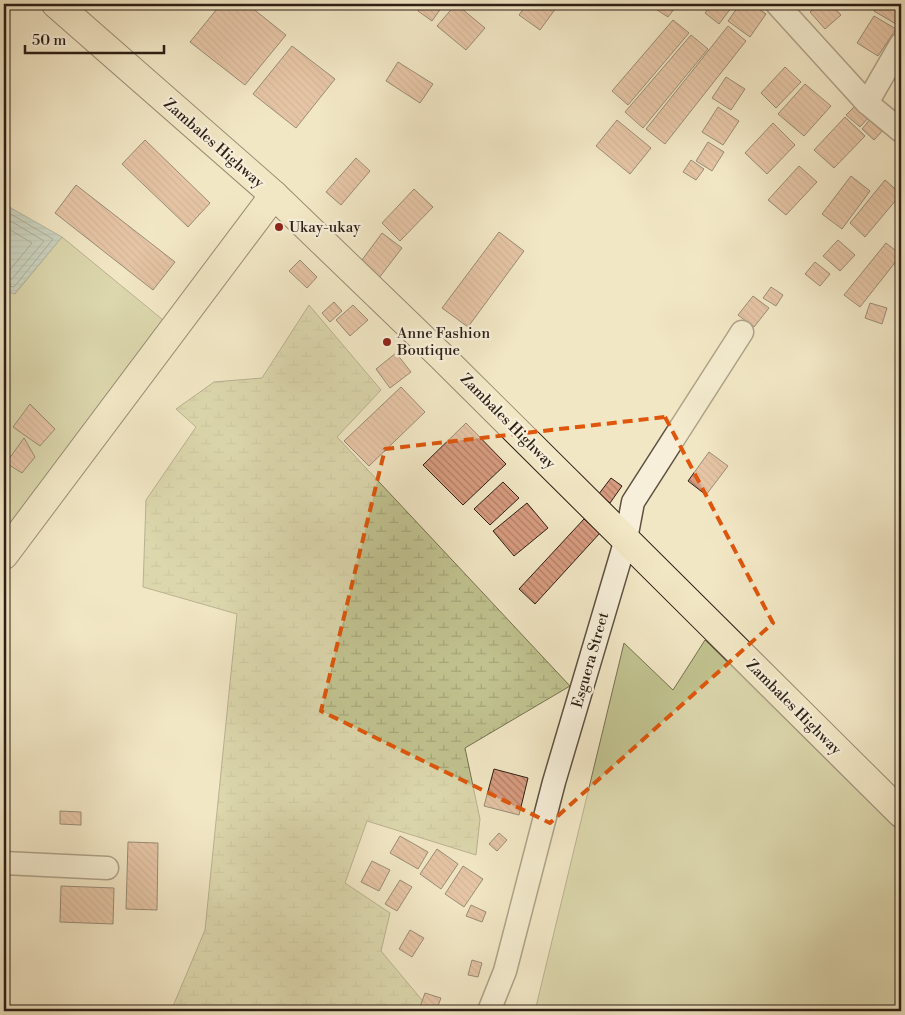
<svg xmlns="http://www.w3.org/2000/svg" width="905" height="1015" viewBox="0 0 905 1015" font-family="'Libre Bodoni',serif">
<defs>
<pattern id="wetland-marsh" width="20" height="14" patternUnits="userSpaceOnUse" patternTransform="scale(1.25)"><rect width="20" height="14" fill="#c1c390"/><path d="M1 5h8M5 5V1M11 12h8M15 12V8" fill="none" stroke="#a6a77b"/></pattern>
<pattern id="water-rules" width="6" height="5" patternUnits="userSpaceOnUse" patternTransform="scale(1.25)"><rect width="6" height="5" fill="#9ebebd"/><path d="M0 2.5h6" fill="none" stroke="#88a3a2"/></pattern>
<pattern id="building-back-hatch" width="6" height="6" patternUnits="userSpaceOnUse" patternTransform="scale(1.25)"><rect width="6" height="6" fill="#d79b7f"/><path d="M-1 5l2 2M0 0l6 6M5-1l2 2" fill="none" stroke="#af7e67"/></pattern>
</defs>
<rect width="100%" height="100%" fill="#f2e7c5"/>
<filter id="stains"><feTurbulence type="fractalNoise" baseFrequency=".004" numOctaves="4"/><feColorMatrix values="0 0 0 0 .2 0 0 0 0 .09 0 0 0 0 .02 0 0 0 .5 -.17"/></filter>
<radialGradient id="worn" r=".72"><stop offset=".6" stop-color="#630" stop-opacity="0"/><stop offset="1" stop-color="#630" stop-opacity=".3"/></radialGradient>
<g fill="#c1c390" stroke="#767153">
<path d="M 62,237 L 174,329 L 4,555 L 4,290 L 15,294 Z"/>
<path d="M 705,640 L 901,834 L 901,1011 L 535,1011 L 624,643 L 673,690 Z"/>
</g>
<path fill="url(#wetland-marsh)" stroke="#767153" d="M 309,305 L 381,390 L 337,437 L 570,686 L 465,748 L 480,819 L 476,855 L 367,821 L 345,883 L 390,913 L 381,951 L 427,1006 L 425,1011 L 171,1011 L 205,930 L 237,614 L 143,587 L 146,500 L 196,427 L 176,409 L 214,382 L 262,378 Z"/>
<path fill="url(#water-rules)" stroke="#707e7a" d="M 4,204 L 62,237 L 14,294 L 4,290 Z"/>
<g fill="none" stroke-linecap="round" stroke-linejoin="round">
<g stroke="#656e6a" stroke-width="1">
<path d="M 4,210 L 53,239 L 14,287 L 4,285"/>
<path d="M 4,217 L 44,241 L 12,279 L 4,279"/>
<path d="M 4,226 L 32,243 L 9,271 L 4,271"/>
</g>
</g>
<g fill="url(#building-back-hatch)" stroke="#2c1f16">
<path d="M 221,4 L 247,4 L 286,35 L 245,85 L 190,42 Z"/>
<path d="M 423,4 L 444,4 L 432,21 L 418,11 Z"/>
<path d="M 456,4 L 485,28 L 466,50 L 437,26 Z"/>
<path d="M 527,4 L 559,4 L 540,30 L 519,15 Z"/>
<path d="M 656,4 L 678,4 L 668,17 L 654,8 Z"/>
<path d="M 712,4 L 734,4 L 719,24 L 705,13 Z"/>
<path d="M 740,4 L 752,4 L 766,14 L 750,37 L 728,21 Z"/>
<path d="M 820,4 L 831,4 L 841,15 L 825,29 L 810,12 Z"/>
<path d="M 878,4 L 901,4 L 901,27 L 874,11 Z"/>
<path d="M 874,16 L 896,29 L 878,56 L 857,43 Z"/>
<path d="M 673,20 L 689,33 L 628,105 L 612,91 Z"/>
<path d="M 728,26 L 746,41 L 665,144 L 646,129 Z"/>
<path d="M 691,35 L 708,49 L 643,128 L 625,112 Z"/>
<path d="M 292,46 L 335,79 L 296,128 L 253,94 Z"/>
<path d="M 398,62 L 433,84 L 420,103 L 386,81 Z"/>
<path d="M 785,67 L 801,82 L 776,108 L 761,93 Z"/>
<path d="M 726,77 L 745,89 L 731,110 L 712,98 Z"/>
<path d="M 805,84 L 831,106 L 804,136 L 778,114 Z"/>
<path d="M 857,104 L 870,116 L 860,127 L 846,115 Z"/>
<path d="M 718,107 L 739,121 L 723,145 L 702,132 Z"/>
<path d="M 845,117 L 865,136 L 834,168 L 814,150 Z"/>
<path d="M 872,117 L 885,128 L 874,140 L 862,129 Z"/>
<path d="M 617,120 L 651,148 L 630,174 L 596,146 Z"/>
<path d="M 773,123 L 795,145 L 767,174 L 745,153 Z"/>
<path d="M 145,140 L 210,203 L 188,227 L 122,164 Z"/>
<path d="M 708,142 L 724,152 L 712,171 L 696,161 Z"/>
<path d="M 356,158 L 370,171 L 341,205 L 326,192 Z"/>
<path d="M 691,160 L 704,169 L 696,180 L 683,172 Z"/>
<path d="M 799,166 L 817,182 L 786,215 L 768,200 Z"/>
<path d="M 851,176 L 870,191 L 842,229 L 822,214 Z"/>
<path d="M 885,180 L 901,194 L 865,237 L 850,223 Z"/>
<path d="M 76,185 L 175,262 L 153,290 L 55,213 Z"/>
<path d="M 414,189 L 433,207 L 400,241 L 382,223 Z"/>
<path d="M 499,232 L 524,251 L 468,327 L 442,308 Z"/>
<path d="M 382,233 L 402,248 L 379,278 L 359,264 Z"/>
<path d="M 838,240 L 855,255 L 840,271 L 823,256 Z"/>
<path d="M 886,243 L 901,255 L 860,307 L 844,295 Z"/>
<path d="M 300,260 L 317,277 L 307,288 L 289,271 Z"/>
<path d="M 815,262 L 830,274 L 820,286 L 805,274 Z"/>
<path d="M 771,287 L 783,295 L 776,306 L 763,298 Z"/>
<path d="M 753,296 L 769,308 L 754,327 L 738,315 Z"/>
<path d="M 334,302 L 342,311 L 330,322 L 322,313 Z"/>
<path d="M 870,303 L 887,308 L 882,324 L 865,318 Z"/>
<path d="M 353,305 L 368,320 L 350,336 L 336,320 Z"/>
<path d="M 396,353 L 411,372 L 390,388 L 376,369 Z"/>
<path d="M 401,387 L 425,412 L 369,466 L 344,441 Z"/>
<path d="M 30,404 L 55,429 L 40,446 L 13,427 Z"/>
<path d="M 466,423 L 506,464 L 463,505 L 423,465 Z"/>
<path d="M 24,438 L 35,457 L 22,473 L 6,463 Z"/>
<path d="M 709,452 L 728,466 L 706,495 L 688,481 Z"/>
<path d="M 611,478 L 622,486 L 610,503 L 598,495 Z"/>
<path d="M 503,482 L 519,498 L 490,525 L 474,509 Z"/>
<path d="M 527,503 L 548,528 L 514,556 L 493,531 Z"/>
<path d="M 584,519 L 600,533 L 535,604 L 519,589 Z"/>
<path d="M 494,769 L 528,778 L 519,815 L 484,806 Z"/>
<path d="M 60,811 L 81,812 L 81,825 L 60,824 Z"/>
<path d="M 499,833 L 507,840 L 497,851 L 489,844 Z"/>
<path d="M 400,836 L 428,852 L 418,869 L 390,853 Z"/>
<path d="M 128,842 L 158,843 L 157,910 L 126,909 Z"/>
<path d="M 437,849 L 458,864 L 441,889 L 420,874 Z"/>
<path d="M 372,861 L 390,870 L 379,891 L 361,882 Z"/>
<path d="M 463,866 L 483,879 L 464,907 L 445,894 Z"/>
<path d="M 400,880 L 412,887 L 397,911 L 385,904 Z"/>
<path d="M 61,886 L 114,888 L 113,924 L 60,922 Z"/>
<path d="M 471,905 L 486,912 L 482,922 L 466,916 Z"/>
<path d="M 410,930 L 424,938 L 412,957 L 399,949 Z"/>
<path d="M 472,960 L 482,963 L 478,977 L 468,975 Z"/>
<path d="M 425,993 L 441,998 L 436,1011 L 420,1007 Z"/>
</g>
<g fill="none" stroke-linecap="round" stroke-linejoin="round">
<defs>
<g id="minor">
<path d="M 777,4 L 867,103 L 901,131"/>
<path d="M 867,103 L 901,44"/>
<path d="M 4,863 L 107,868"/>
<path d="M 489,1011 L 505,971 L 554,782 L 626,539 L 633,502 L 742,332"/>
</g>
<g id="major">
<path d="M 56,4 L 274,195 L 442,357 L 901,813"/>
<path d="M 4,555 L 274,195"/>
</g>
</defs>
<use href="#minor" stroke="#5e5142" stroke-width="25"/>
<use href="#major" stroke="#2c1f16" stroke-width="30"/>
<use href="#minor" stroke="#f7efd9" stroke-width="22"/>
<use href="#major" stroke="#f2e7c5" stroke-width="28"/>
</g>
<path d="M0 0H905V1015H0ZM 665,417 L 773,623 L 550,823 L 321,711 L 385,449 Z" fill="#f2e7c5" fill-opacity=".55" fill-rule="evenodd"/>
<path fill="none" stroke="#df560c" stroke-width="4" stroke-dasharray="10 6" stroke-linejoin="round" d="M 665,417 L 773,623 L 550,823 L 321,711 L 385,449 Z"/>
<g fill="#8f2418" stroke="#f7efd9" stroke-width="2">
<circle cx="279" cy="227" r="5"/>
<circle cx="387" cy="342" r="5"/>
</g>
<g text-anchor="middle" stroke-width="4.5" stroke-linejoin="round" paint-order="stroke">
<g font-size="15" fill="#2c1f16" stroke="#f7efd9">
<text transform="translate(214 143) rotate(41)" y="5">Zambales Highway</text>
<text transform="translate(508 421) rotate(45)" y="5">Zambales Highway</text>
<text transform="translate(590 660) rotate(-74)" y="5">Esguera Street</text>
<text transform="translate(794 707) rotate(45)" y="5">Zambales Highway</text>
</g>
<g font-size="15" fill="#2c1f16" stroke="#f7efd9" text-anchor="start">
<text x="289" y="232">Ukay-ukay</text>
<text x="397" y="338">Anne Fashion<tspan x="397" dy="17">Boutique</tspan></text>
</g>
</g>
<rect width="905" height="1015" fill="none" stroke="#f2e7c5" stroke-width="20"/>
<rect x="5" y="5" width="895" height="1005" fill="none" stroke="#2c1f16" stroke-width="2.5"/>
<rect x="10" y="10" width="885" height="995" fill="none" stroke="#2c1f16"/>
<path d="M25 45v8h139v-8" fill="none" stroke="#2c1f16" stroke-width="2.5"/>
<text x="32" y="45" font-size="15" fill="#2c1f16" stroke="#f7efd9" stroke-width="4" paint-order="stroke">50 m</text>
<rect width="100%" height="100%" filter="url(#stains)"/>
<rect width="100%" height="100%" fill="url(#worn)"/>
</svg>
